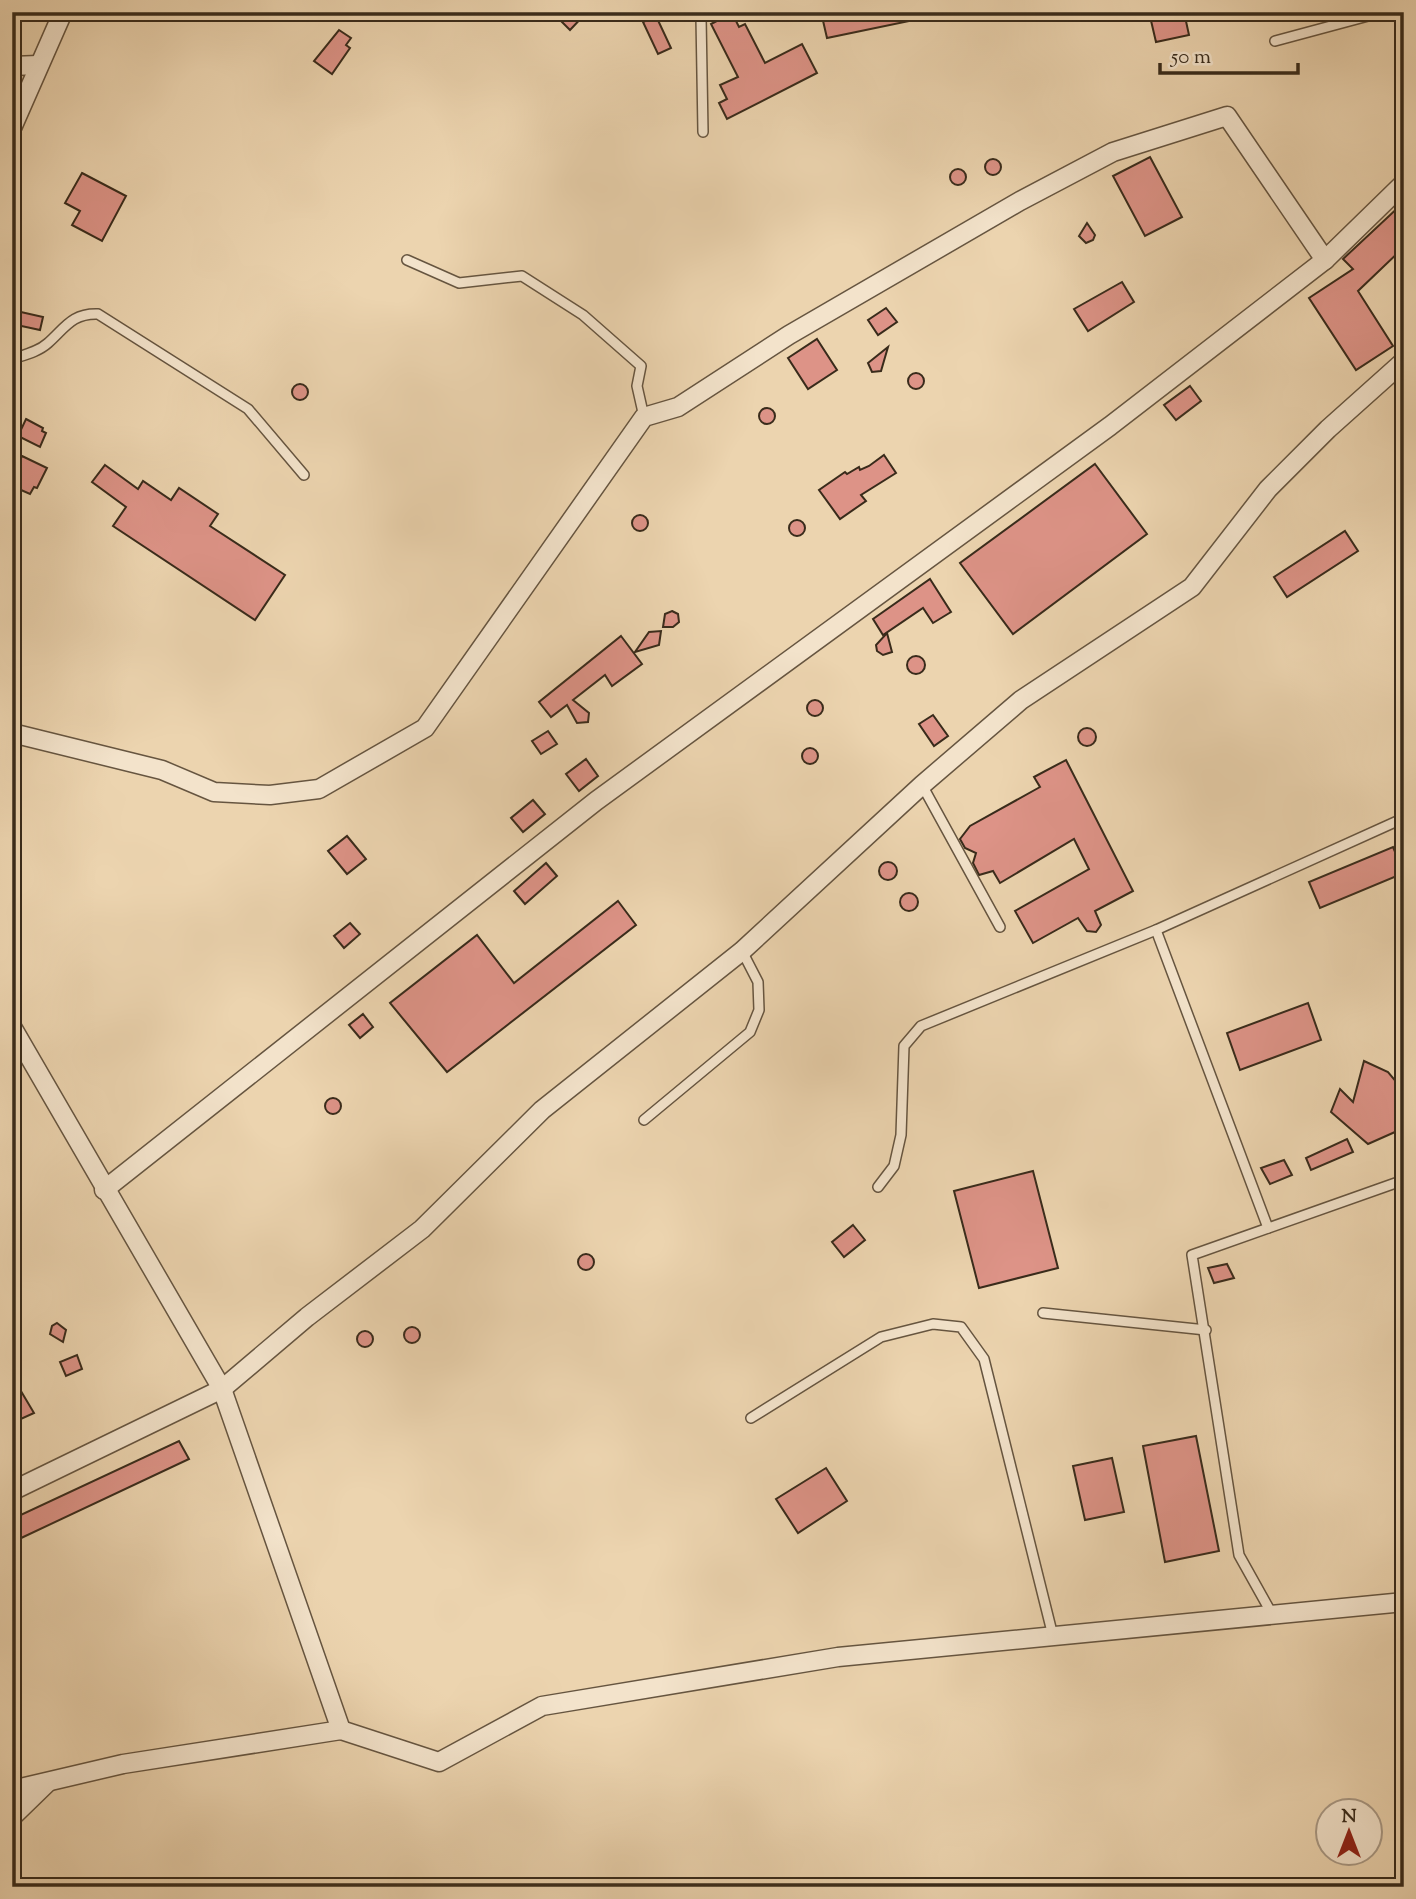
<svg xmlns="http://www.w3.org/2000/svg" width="1416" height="1899" viewBox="0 0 1416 1899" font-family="'Sorts Mill Goudy',serif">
<rect width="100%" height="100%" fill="#ecd4af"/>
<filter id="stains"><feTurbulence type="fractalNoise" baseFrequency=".00286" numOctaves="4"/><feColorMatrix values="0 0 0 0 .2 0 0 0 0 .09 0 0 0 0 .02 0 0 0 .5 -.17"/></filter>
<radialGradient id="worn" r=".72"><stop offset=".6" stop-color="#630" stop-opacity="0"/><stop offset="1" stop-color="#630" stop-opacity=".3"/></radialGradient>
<g fill="#dd9387" stroke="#392b1b" stroke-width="2">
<path d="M 552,12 L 587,12 L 570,30 Z"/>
<path d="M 821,12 L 919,12 L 919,19 L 827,38 Z"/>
<path d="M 1149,12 L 1184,12 L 1189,35 L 1156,42 Z"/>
<path d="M 732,13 L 739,27 L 745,24 L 765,63 L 802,44 L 817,73 L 727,119 L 719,103 L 727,99 L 720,85 L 738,77 L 711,24 Z"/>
<path d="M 656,16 L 671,48 L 658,54 L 643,22 Z"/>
<path d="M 339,30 L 351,38 L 346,45 L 350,48 L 332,74 L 314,61 Z"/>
<path d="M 1150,157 L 1182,217 L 1145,236 L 1113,176 Z"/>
<circle cx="993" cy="167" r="8"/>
<circle cx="958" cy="177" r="8"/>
<path d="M 82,173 L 126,196 L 102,241 L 72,225 L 80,211 L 65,203 Z"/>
<path d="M 1404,202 L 1404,247 L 1358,291 L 1393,346 L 1356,370 L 1309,298 L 1353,269 L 1343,259 Z"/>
<path d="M 1087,223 L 1095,235 L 1093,240 L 1086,243 L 1079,236 Z"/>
<path d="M 1122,282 L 1134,302 L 1088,331 L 1074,309 Z"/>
<path d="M 886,308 L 897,322 L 878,335 L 868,320 Z"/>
<path d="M 12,310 L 43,317 L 40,330 L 12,324 Z"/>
<path d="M 817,339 L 837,370 L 808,389 L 788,358 Z"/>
<path d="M 888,347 L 881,371 L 872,372 L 868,363 Z"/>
<circle cx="916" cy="381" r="8"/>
<circle cx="300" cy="392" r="8"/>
<path d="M 1190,386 L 1201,401 L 1176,420 L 1164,405 Z"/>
<circle cx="767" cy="416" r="8"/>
<path d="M 26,419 L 43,428 L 42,431 L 46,433 L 40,447 L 18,436 Z"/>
<path d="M 884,455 L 896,473 L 861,495 L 866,501 L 840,519 L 819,490 L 845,472 L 847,474 L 859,467 L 860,470 L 869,466 Z"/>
<path d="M 22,456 L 47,468 L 37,488 L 34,487 L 30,494 L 12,486 L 12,477 Z"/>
<path d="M 1095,464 L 1147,534 L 1013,634 L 960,563 Z"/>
<path d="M 105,465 L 138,489 L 143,481 L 171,500 L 179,488 L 218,514 L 210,526 L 285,575 L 255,620 L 113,526 L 126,507 L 92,482 Z"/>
<circle cx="640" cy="523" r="8"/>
<circle cx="797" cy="528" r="8"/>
<path d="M 1345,531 L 1358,551 L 1287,597 L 1274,577 Z"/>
<path d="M 930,579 L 951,612 L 933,623 L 923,608 L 883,635 L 873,619 Z"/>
<path d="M 672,611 L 678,614 L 679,622 L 673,627 L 663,627 L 665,614 Z"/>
<path d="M 661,631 L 659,645 L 635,652 L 649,632 Z"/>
<path d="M 887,633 L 892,652 L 883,655 L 877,651 L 876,645 Z"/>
<path d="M 621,636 L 642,664 L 612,686 L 605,675 L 573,700 L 589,713 L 588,722 L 577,723 L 567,705 L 551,717 L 539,702 Z"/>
<circle cx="916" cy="665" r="9"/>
<circle cx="815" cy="708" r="8"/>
<path d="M 933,715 L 948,736 L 934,746 L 919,724 Z"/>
<circle cx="1087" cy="737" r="9"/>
<path d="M 548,731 L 557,744 L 541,754 L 532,741 Z"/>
<circle cx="810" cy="756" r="8"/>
<path d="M 586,759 L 598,776 L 579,791 L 566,774 Z"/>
<path d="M 1066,760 L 1133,891 L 1095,911 L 1101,925 L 1096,932 L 1087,931 L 1078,918 L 1033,943 L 1015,911 L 1089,869 L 1074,839 L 1000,883 L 993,871 L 979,875 L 973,863 L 976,853 L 965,848 L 960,839 L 970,826 L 1040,787 L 1034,777 Z"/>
<path d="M 533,800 L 545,814 L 523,832 L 511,818 Z"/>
<path d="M 347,836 L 366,859 L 347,874 L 328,851 Z"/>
<path d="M 1393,847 L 1404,873 L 1320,908 L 1309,882 Z"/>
<circle cx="888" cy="871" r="9"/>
<path d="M 546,863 L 557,876 L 525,904 L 514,891 Z"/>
<circle cx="909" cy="902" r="9"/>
<path d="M 618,901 L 636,925 L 447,1072 L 390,1003 L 477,935 L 514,983 Z"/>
<path d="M 350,923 L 360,934 L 344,948 L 334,936 Z"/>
<path d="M 1308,1003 L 1321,1040 L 1240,1070 L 1227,1033 Z"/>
<path d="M 363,1014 L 373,1027 L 360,1038 L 349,1025 Z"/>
<path d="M 1364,1061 L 1388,1072 L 1404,1091 L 1404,1128 L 1368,1144 L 1331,1112 L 1340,1089 L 1353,1102 Z"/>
<circle cx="333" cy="1106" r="8"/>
<path d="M 1347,1139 L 1353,1152 L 1311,1170 L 1306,1158 Z"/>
<path d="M 1284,1160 L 1292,1175 L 1270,1184 L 1261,1168 Z"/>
<path d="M 1033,1171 L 1058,1268 L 979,1288 L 954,1191 Z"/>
<path d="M 853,1225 L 865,1240 L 844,1257 L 832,1242 Z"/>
<circle cx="586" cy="1262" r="8"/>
<path d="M 1227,1264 L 1234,1278 L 1214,1283 L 1208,1268 Z"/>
<path d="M 57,1323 L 66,1330 L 63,1342 L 50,1334 L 52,1326 Z"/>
<circle cx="412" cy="1335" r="8"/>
<circle cx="365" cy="1339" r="8"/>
<path d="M 77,1355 L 82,1369 L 66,1376 L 60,1362 Z"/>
<path d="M 12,1376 L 34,1413 L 12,1423 Z"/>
<path d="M 1196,1436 L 1219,1551 L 1165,1562 L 1143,1446 Z"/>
<path d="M 179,1441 L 189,1459 L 19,1539 L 12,1519 Z"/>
<path d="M 1112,1458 L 1124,1512 L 1085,1520 L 1073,1466 Z"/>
<path d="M 826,1468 L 847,1501 L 798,1533 L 776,1499 Z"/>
</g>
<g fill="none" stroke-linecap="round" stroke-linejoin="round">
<defs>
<g id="lane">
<path d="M 1275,41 L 1383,12"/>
<path d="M 703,132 L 701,17 L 704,12"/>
<path d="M 407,260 L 459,283 L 522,276 L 583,315 L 641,366 L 637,386 L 644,417"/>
<path d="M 12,359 C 24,355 38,352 48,343 C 65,328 72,313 98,314 L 248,409 L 304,475"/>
<path d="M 922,785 L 1000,927"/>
<path d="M 1156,930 L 1268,1228"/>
<path d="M 644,1120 L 750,1032 L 759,1010 L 758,982 L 742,951"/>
<path d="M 878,1187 L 894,1166 L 901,1135 L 904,1046 L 921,1026 L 1156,930 L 1404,818"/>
<path d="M 1043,1313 L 1206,1330"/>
<path d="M 751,1418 L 881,1337 L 933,1324 L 961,1327 L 984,1359 L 1053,1636"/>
<path d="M 1272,1614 L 1239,1555 L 1192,1255 L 1404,1180"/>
</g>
<g id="street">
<path d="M 12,66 L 38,65"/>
<path d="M 12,128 L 63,12"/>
<path d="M 12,733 L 162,770 L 214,792 L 270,795 L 319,789 L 425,728 L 644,417 L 678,407 L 789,335 L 1020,201 L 1113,152 L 1227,116 L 1325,260"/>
<path d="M 12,1027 L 222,1389 L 341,1730"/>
<path d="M 104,1190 L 596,801 L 1110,426 L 1325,260 L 1404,183"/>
<path d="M 12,1491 L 222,1389 L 307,1317 L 422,1229 L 542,1110 L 742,951 L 922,785 L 1021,700 L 1192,587 L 1268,489 L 1328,429 L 1404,361"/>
<path d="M 12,1790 L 123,1764 L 341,1730 L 439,1762 L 542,1706 L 838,1657 L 1404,1602"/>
<path d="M 12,1817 L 47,1783"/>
</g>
</defs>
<use href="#lane" stroke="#665540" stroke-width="12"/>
<use href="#street" stroke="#665540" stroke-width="21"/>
<use href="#lane" stroke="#f3e3cb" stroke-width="9"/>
<use href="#street" stroke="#f3e3cb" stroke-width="18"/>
</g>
<rect width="1416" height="1899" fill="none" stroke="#ecd4af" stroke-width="42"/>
<rect x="14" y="14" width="1388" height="1871" fill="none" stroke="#392b1b" stroke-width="3.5"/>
<rect x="21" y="21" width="1374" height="1857" fill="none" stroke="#392b1b" stroke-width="2"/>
<g transform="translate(1349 1832)"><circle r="33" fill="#f3e3cb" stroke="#a99985" stroke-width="2"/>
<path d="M0-5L12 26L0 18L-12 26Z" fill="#8f2418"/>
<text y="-10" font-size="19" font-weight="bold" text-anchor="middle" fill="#392b1b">N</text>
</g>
<path d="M1160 63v10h138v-10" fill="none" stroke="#392b1b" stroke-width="3.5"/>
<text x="1171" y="63" font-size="21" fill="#392b1b" stroke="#f3e3cb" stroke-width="5" paint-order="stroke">50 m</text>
<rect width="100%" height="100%" filter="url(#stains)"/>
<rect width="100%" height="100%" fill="url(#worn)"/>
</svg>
